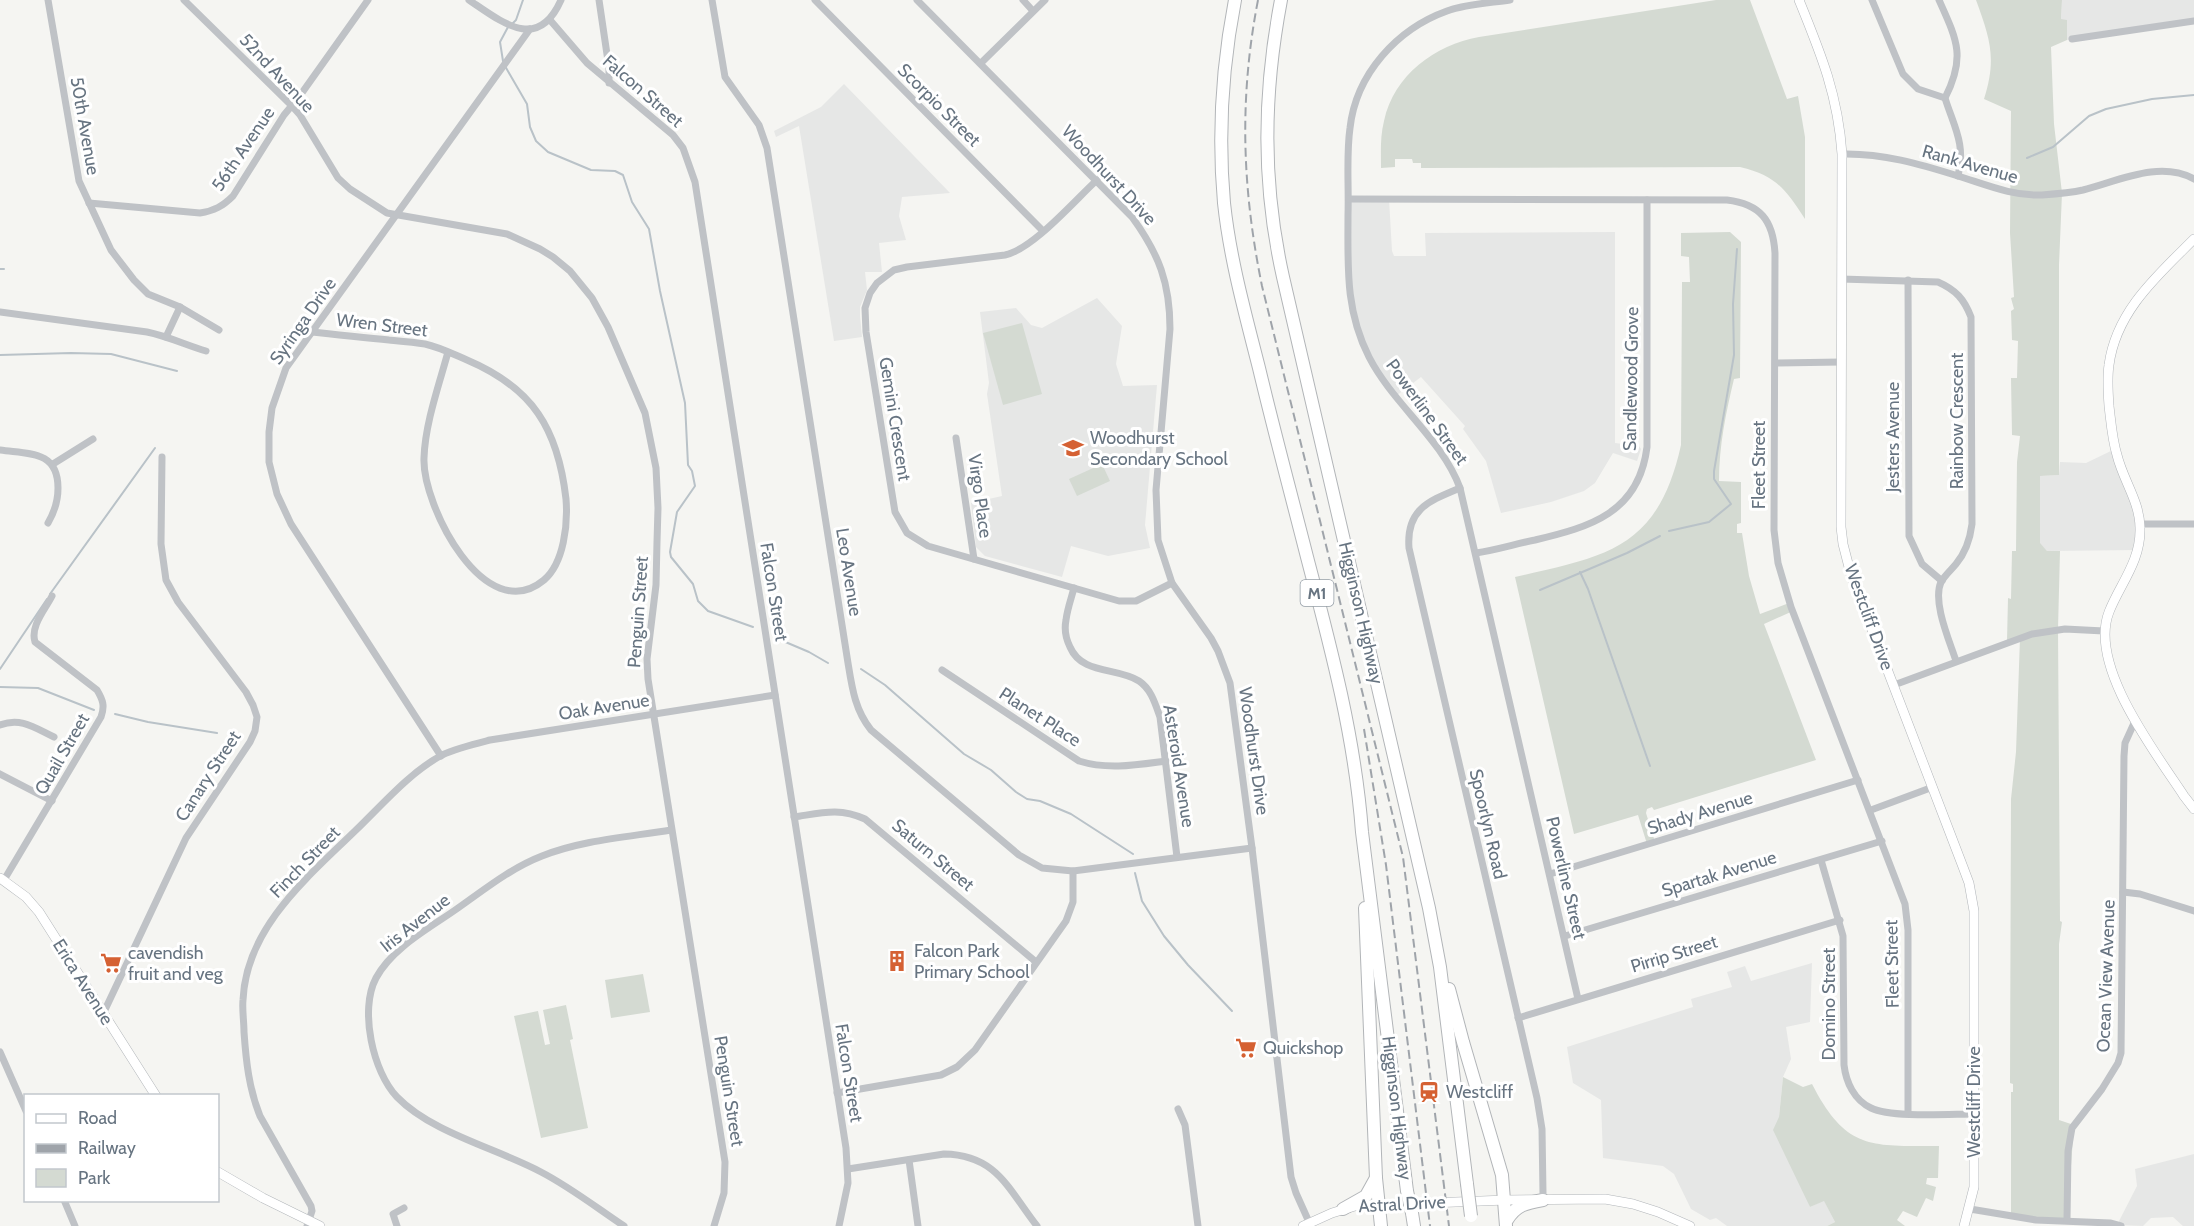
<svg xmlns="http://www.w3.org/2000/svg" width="2194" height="1226" viewBox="0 0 2194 1226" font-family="Cabin,sans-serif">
<rect width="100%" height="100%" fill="#f5f5f2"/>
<g fill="#e6e7e6">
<path d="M 2062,0 L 2194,0 L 2194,21 L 2067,40 L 2067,20 L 2061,20 Z"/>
<path d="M 844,84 L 950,193 L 902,197 L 899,216 L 906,240 L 879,243 L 882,272 L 865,272 L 867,290 L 860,307 L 860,316 L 862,337 L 834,341 L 799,126 L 776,137 L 774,131 L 821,107 Z"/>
<path d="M 1348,199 L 1389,199 L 1392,251 L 1394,256 L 1426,256 L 1425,233 L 1615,232 L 1615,443 L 1639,446 L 1641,449 L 1637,461 L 1613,453 L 1595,483 L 1584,491 L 1551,502 L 1501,513 L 1486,461 L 1463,429 L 1465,426 L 1421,377 L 1396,396 L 1374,366 L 1351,304 Z"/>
<path d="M 1097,298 L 1122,326 L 1116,364 L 1123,386 L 1157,385 L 1145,525 L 1150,548 L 1108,556 L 1071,546 L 1062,577 L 985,556 L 976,547 L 971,503 L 1002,496 L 987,394 L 989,383 L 980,312 L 1016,308 L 1031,325 L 1042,328 Z"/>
<path d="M 2115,449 L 2134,497 L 2138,550 L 2047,551 L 2040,544 L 2040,476 L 2059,475 L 2060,462 L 2086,463 Z"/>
<path d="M 1812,963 L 1810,1022 L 1786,1027 L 1791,1059 L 1783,1077 L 1779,1117 L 1810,1207 L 1824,1200 L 1835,1222 L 1827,1226 L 1727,1226 L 1716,1218 L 1710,1220 L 1691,1209 L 1674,1174 L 1663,1166 L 1603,1158 L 1601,1100 L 1573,1083 L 1567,1047 L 1693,1007 L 1691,999 L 1732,987 L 1727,972 L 1745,966 L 1751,981 Z"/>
<path d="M 2194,1154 L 2194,1226 L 2183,1226 L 2173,1217 L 2151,1218 L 2143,1226 L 2117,1225 L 2137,1186 L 2135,1169 Z"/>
</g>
<g fill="#d4dad2">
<path d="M 1716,0 L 1750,0 L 1787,99 L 1798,96 L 1805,137 L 1805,219 C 1785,189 1777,176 1740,167 L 1421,168 L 1421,163 L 1413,163 L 1412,159 L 1395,159 L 1395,167 L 1381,168 C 1381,152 1380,137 1384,121 C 1394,75 1435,45 1479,37 Z"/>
<path d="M 1976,0 L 2062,0 L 2061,19 L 2067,20 L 2067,40 L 2051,47 L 2054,124 L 2062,193 L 2059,265 L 2059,475 L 2040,476 L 2040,543 L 2047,551 L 2060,551 L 2058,629 L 2060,921 L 2062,922 L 2059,944 L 2059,1120 L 2074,1125 L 2067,1220 L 2011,1216 L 2011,1092 L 2013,1092 L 2013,1084 L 2010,1083 L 2011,799 L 2016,752 L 2020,638 L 2007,641 L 2008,598 L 2011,599 L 2012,551 L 2016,551 L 2017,462 L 2020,436 L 2012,435 L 2011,378 L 2017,378 L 2018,341 L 2012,340 L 2011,311 L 2014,309 L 2011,298 L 2014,297 L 2010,233 L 2011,111 L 1984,99 C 1997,58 1990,39 1976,0 Z"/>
<path d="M 1730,232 L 1741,242 L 1740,378 L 1734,379 C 1726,412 1719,446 1719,481 L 1741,482 L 1741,523 L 1737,524 L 1737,533 L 1742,533 L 1749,576 L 1760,614 L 1789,603 L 1793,611 L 1764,624 L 1816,760 L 1654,810 L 1652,807 L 1647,809 L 1646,813 L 1655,842 L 1647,844 L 1638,815 L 1574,834 L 1515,577 C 1607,556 1658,549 1681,445 L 1682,282 L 1690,282 L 1689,257 L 1681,256 L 1681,233 Z"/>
<path d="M 1022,323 L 1042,394 L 1003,405 L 983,333 Z"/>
<path d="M 1102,464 L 1110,481 L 1077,496 L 1069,479 Z"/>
<path d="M 643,974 L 650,1012 L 611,1018 L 605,980 Z"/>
<path d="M 566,1005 L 573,1039 L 570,1040 L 588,1128 L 541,1138 L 514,1016 L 538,1011 L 545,1045 L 550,1044 L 543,1010 Z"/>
<path d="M 1783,1077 L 1803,1087 L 1812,1084 C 1846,1150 1870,1146 1939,1146 L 1938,1178 L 1927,1178 L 1926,1184 L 1936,1187 L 1933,1201 L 1926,1198 L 1917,1217 L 1903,1211 L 1897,1220 L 1905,1226 L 1827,1226 L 1835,1222 L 1824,1201 L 1810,1207 L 1773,1130 L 1779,1117 Z"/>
</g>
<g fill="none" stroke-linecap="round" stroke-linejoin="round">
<g stroke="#b9c2c8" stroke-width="2">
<path d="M 513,23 L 516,20 L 523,0"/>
<path d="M 503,61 L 500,42 L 508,27"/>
<path d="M 505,66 L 527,104 L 530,127 L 536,141 L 548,152 L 591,170 L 615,171 L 623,175 L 632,202 L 649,229 L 660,291 L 685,403 L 688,465 L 692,471 L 695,486 L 677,512 L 670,552 L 671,557 L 693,584 L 698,601 L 708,611 L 753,627"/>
<path d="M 2027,158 L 2053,147 L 2089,116 L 2106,109 L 2152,99 L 2194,95"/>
<path d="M 0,269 L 4,269"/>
<path d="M 0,355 L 71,353 L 111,354 L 177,371"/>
<path d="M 1669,531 L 1709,522 L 1731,504 L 1714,479 L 1714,471 L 1734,355 L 1733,304 L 1737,249"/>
<path d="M 1580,572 L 1588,589 L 1650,766"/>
<path d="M 1540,590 L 1627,553 L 1660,536"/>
<path d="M 50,594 L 155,448"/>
<path d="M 776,638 L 809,652 L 828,663"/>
<path d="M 0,669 L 47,599"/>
<path d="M 861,669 L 885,685 L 964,754 L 991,770 L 1016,792 L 1027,799 L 1040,801 L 1071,814 L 1133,854"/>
<path d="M 0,687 L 38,688 L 94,710"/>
<path d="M 115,714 L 148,722 L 217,733"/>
<path d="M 1135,873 L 1142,901 L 1164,936 L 1188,965 L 1232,1011"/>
</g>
<defs>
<g id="secondary">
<path d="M 1799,0 C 1821,54 1838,95 1842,154 L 1841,527 L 1843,544 L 1851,575 L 1963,867 L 1969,883 L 1974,911 L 1974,1187 L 1964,1226"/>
<path d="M 2194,239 C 2158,275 2116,311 2109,365 C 2107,378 2108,392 2109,406 C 2111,422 2112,439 2117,455 C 2123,480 2140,502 2140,528 C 2141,561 2120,584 2109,612 C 2088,666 2156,753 2184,796 L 2194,809"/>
<path d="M 0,878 L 26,897 L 39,912 L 156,1096"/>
<path d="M 218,1172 L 263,1198 L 320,1226"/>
<path d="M 1303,1226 L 1332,1213 L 1355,1206 L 1506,1200 L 1605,1199 L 1633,1204 L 1658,1212 L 1690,1226"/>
</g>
<g id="highway">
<path d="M 1235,0 C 1222,67 1218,136 1224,203 C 1230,259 1245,313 1259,368 C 1274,431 1291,494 1307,557 C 1331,648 1355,738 1362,832 L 1407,1191"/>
<path d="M 1281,0 C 1263,95 1262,183 1283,277 L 1429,908 L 1440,967 L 1467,1184"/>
<path d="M 1365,908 L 1376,1178 L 1381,1226"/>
<path d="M 1449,989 L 1463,1042 L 1502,1175 L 1506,1226"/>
<path d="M 1343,1209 L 1366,1196 L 1376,1178"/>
<path d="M 1412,1213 L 1414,1226"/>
<path d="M 1507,1220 C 1516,1205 1526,1203 1543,1200"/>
</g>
</defs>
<use href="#secondary" stroke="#b2b6ba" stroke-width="10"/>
<use href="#highway" stroke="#b2b5b8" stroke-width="14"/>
<g stroke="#bfc2c6" stroke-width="7">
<path d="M 48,0 L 79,181 L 111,250 L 134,280 L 148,294 L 180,307 L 219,330"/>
<path d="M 184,0 L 291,105 L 300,115 L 338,178 L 350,189 L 387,213 L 507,234 L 540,249 L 553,257 L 570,271 L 592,298 L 608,327 L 645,413 L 656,468 L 658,508 L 657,542 L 656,585 L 647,659 L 648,679 L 725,1162 L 724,1193 L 714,1226"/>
<path d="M 469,0 C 503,23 538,52 561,0"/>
<path d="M 599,0 L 609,68 L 609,83"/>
<path d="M 712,0 L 725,77 L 759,125 L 767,148 L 848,663 C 852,688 855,710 871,730 L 1019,855 L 1042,868 L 1073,871 L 1252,848"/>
<path d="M 815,0 L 1043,231"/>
<path d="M 917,0 L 1132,217 C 1159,254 1170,283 1170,329 L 1156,490 L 1158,540 L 1172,583 L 1211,638 L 1218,651 L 1230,683 L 1252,848 L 1291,1177 L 1296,1193 L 1309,1222"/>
<path d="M 1023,0 L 1033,11"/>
<path d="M 1510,0 C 1489,3 1466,4 1447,11 C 1397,29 1356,74 1350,128 C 1346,156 1349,186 1348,215 C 1348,266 1345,310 1369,357 C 1393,404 1442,439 1460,488 L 1578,999"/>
<path d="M 1872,0 L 1903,74 L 1918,89 L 1945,98"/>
<path d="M 1939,0 C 1957,40 1966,57 1945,98 C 1954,127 1966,144 1958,176"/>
<path d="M 550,20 L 587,63 L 673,135 L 683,148 L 695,182 L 846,1148 L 848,1183 L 839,1226"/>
<path d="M 2072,39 L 2194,21"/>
<path d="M 981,63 L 1045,0"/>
<path d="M 1842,154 C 1882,153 1920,164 1958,176 C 1987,185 2012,196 2042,195 C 2056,194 2070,193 2083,190 C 2118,181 2160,160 2194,179"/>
<path d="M 1097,180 C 1074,201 1033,249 1005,255 L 907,267 L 894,270 L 877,283 L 870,293 L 865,308 L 866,332 L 895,512 L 907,533 L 928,546 L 1119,601 L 1136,601 L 1172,583"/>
<path d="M 1349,199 L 1727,200 C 1760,204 1773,220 1775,253 L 1774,530 L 1778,563 L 1791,607 L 1905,904 L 1908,930 L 1908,1113"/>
<path d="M 89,203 L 200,213 C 214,211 223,206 233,196 L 284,115 L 299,97 L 368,0"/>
<path d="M 1841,279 L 1938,282 C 1956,290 1964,299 1971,317 L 1972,524 C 1970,540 1966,552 1956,564 C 1951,570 1945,575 1941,582 C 1932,602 1950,642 1956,661"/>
<path d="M 1908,280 L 1909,536 L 1922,564 L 1942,581"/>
<path d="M 0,312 L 147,332 C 167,336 186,345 206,351"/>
<path d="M 312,332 C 337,335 363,337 389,340 C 400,341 413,342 425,344 C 439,347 453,354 467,360 C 533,388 558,429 566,499 C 568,524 564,563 544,580 C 485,629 422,505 424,458 C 425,424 439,385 448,352"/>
<path d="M 166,337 L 180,307"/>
<path d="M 1776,363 L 1841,362"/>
<path d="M 956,438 L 974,559"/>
<path d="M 0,450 C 28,454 58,450 58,488 C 58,501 55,511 48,523"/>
<path d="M 53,464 L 93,439"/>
<path d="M 1460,488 C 1429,501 1406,509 1409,548 L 1537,1098 L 1542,1129 L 1543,1193"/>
<path d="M 2140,524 L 2194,524"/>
<path d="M 1476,553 C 1496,550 1515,544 1535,540 C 1590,527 1639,513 1647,447 L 1647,200"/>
<path d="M 1074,588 C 1071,599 1067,610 1066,620 C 1064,630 1066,639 1070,647 C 1082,675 1117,667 1139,681 C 1151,689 1155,703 1160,717 L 1177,857"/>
<path d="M 942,670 L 1079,761 C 1108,770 1136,765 1166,761"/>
<path d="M 1894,685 L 2032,634 L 2065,629 L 2104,631"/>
<path d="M 0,725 C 21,717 35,728 54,737"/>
<path d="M 441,756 L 291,524 L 277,494 L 269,462 L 269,432 L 272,408 L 286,368 L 530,29"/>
<path d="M 0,774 L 52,801"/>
<path d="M 1871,810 L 1933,787"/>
<path d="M 794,817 C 821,813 839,807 865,819 L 1036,962"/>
<path d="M 1821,860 L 1843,936 L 1844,1065 C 1846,1082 1854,1100 1871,1108 C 1891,1118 1950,1114 1975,1114"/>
<path d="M 1550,874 L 1858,780"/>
<path d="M 4,880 L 101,717 C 105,706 103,700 97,690 L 35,642 C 30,626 45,610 52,596"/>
<path d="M 2123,892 L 2140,894 L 2194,911"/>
<path d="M 1565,936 L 1882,841"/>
<path d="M 103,1014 L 186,838 L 250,742 L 255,731 L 257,717 L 253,705 L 246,692 L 178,602 L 166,580 L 161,544 L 162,457"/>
<path d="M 1518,1018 L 1840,920"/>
<path d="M 0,1052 L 26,1111"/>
<path d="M 837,1093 L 941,1075 L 957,1067 L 975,1050 L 1066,921 L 1073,902 L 1073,871"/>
<path d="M 1178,1109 L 1185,1125 L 1198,1226"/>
<path d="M 909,1160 L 918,1226"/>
<path d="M 848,1169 L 944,1154 C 997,1155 1008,1189 1037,1226"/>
<path d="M 64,1200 L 75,1226"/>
<path d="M 1970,1209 L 2036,1220 L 2110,1223 L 2121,1226"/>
<path d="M 2067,1220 L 2068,1151 L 2072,1128 L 2102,1089 L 2118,1063 L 2121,1053 L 2124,756 L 2125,743 L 2135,721"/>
<path d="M 307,1226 L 312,1211 L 311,1206 L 260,1116 C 249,1089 246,1061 244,1032 C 244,1021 242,1010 243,1000 C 246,927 309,876 356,830 C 383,804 409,773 442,755 C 457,748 474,744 490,740 L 775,695"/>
<path d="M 397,1226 L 393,1214 L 404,1208"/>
<path d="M 624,1226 C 597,1208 570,1187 541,1172 C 496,1148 432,1133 397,1097 C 373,1072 359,1010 376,978 C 393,947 430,928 458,908 C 485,889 511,868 542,856 C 582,840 628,837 671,830"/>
</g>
<use href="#secondary" stroke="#fff" stroke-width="9"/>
<use href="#highway" stroke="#fff" stroke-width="12"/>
<g stroke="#9fa4aa" stroke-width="2" stroke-dasharray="9 4.5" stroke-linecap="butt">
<path d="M 1258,0 C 1239,98 1242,188 1262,286 L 1403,857 L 1449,1226"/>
<path d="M 1364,729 L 1386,865 L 1430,1226"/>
</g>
<defs>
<g id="highway-bridge">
<path d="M 1467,1184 L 1471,1216"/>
<path d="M 1407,1191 L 1412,1213"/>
</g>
</defs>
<use href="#highway-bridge" stroke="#b2b5b8" stroke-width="14" stroke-linecap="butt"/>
<use href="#highway-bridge" stroke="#fff" stroke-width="12"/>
</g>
<defs>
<symbol id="school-bare" viewBox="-9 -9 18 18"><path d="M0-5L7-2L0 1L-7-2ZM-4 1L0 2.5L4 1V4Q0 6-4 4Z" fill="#d56133" stroke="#fff" stroke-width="2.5" paint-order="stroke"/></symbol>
<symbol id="building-bare" viewBox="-9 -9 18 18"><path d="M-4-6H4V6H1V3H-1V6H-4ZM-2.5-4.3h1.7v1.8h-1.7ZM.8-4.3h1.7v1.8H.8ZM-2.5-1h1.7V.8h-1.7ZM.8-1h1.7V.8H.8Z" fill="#d56133" stroke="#fff" stroke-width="2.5" paint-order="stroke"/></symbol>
<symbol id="supermarket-bare" viewBox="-9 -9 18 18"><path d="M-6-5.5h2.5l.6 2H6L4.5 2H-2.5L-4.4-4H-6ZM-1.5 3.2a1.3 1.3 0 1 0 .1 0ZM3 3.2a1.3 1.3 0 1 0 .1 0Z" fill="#d56133" stroke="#fff" stroke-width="2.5" paint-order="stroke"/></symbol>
<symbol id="station-bare" viewBox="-9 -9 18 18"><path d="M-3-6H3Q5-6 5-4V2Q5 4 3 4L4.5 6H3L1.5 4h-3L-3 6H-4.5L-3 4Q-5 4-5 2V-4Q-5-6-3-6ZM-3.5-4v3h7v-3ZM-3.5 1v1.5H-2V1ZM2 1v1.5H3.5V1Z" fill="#d56133" stroke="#fff" stroke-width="2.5" paint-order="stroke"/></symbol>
</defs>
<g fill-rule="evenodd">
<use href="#school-bare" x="1058" y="433" width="30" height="30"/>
<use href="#building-bare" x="882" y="946" width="30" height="30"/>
<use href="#supermarket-bare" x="96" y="948" width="30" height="30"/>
<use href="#supermarket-bare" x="1231" y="1033" width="30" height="30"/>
<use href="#station-bare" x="1414" y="1077" width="30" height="30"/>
</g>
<g text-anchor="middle" stroke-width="6" stroke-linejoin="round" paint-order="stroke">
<rect fill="#fff" stroke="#959ea7" stroke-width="1.5" x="1300.5" y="580" width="33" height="26" rx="4.5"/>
<g font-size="16" font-weight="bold" fill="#677481">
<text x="1317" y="599">M1</text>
</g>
<g font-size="18" fill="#677481" stroke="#fff">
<text transform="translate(277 73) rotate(47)" y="6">52nd Avenue</text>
<text transform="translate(643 91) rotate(41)" y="6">Falcon Street</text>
<text transform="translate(939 105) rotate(45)" y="6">Scorpio Street</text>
<text transform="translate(85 126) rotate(80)" y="6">50th Avenue</text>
<text transform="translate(243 149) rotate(-56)" y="6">56th Avenue</text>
<text transform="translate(1970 164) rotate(16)" y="6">Rank Avenue</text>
<text transform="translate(1109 175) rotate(47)" y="6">Woodhurst Drive</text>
<text transform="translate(303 321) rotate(-55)" y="6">Syringa Drive</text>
<text transform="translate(382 325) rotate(7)" y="6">Wren Street</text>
<text transform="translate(1631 379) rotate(-89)" y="6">Sandlewood Grove</text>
<text transform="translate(1427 412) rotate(54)" y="6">Powerline Street</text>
<text transform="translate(895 419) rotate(81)" y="6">Gemini Crescent</text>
<text transform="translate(1957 421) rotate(-90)" y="6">Rainbow Crescent</text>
<text transform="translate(1893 437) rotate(-90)" y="6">Jesters Avenue</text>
<text transform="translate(1759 465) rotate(-90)" y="6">Fleet Street</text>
<text transform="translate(980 496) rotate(82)" y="6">Virgo Place</text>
<text transform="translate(849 572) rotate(81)" y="6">Leo Avenue</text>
<text transform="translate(774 592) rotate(81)" y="6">Falcon Street</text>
<text transform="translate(638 612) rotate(-86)" y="6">Penguin Street</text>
<text transform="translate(1361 613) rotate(77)" y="6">Higginson Highway</text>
<text transform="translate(1869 617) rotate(70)" y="6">Westcliff Drive</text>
<text transform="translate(604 707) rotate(-9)" y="6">Oak Avenue</text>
<text transform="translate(1040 717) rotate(33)" y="6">Planet Place</text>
<text transform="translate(1254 751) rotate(82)" y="6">Woodhurst Drive</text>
<text transform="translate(62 754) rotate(-60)" y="6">Quail Street</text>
<text transform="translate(1179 766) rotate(81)" y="6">Asteroid Avenue</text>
<text transform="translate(208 776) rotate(-57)" y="6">Canary Street</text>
<text transform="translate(1700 813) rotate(-17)" y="6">Shady Avenue</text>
<text transform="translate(1488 824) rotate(77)" y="6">Spoorlyn Road</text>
<text transform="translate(933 855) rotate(40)" y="6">Saturn Street</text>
<text transform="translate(305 862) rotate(-46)" y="6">Finch Street</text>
<text transform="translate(1719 874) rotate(-17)" y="6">Spartak Avenue</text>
<text transform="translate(1566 878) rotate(77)" y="6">Powerline Street</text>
<text transform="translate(415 923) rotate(-38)" y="6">Iris Avenue</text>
<text transform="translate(1674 954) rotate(-17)" y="6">Pirrip Street</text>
<text transform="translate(1892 964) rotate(-91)" y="6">Fleet Street</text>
<text transform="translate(2106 976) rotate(-88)" y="6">Ocean View Avenue</text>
<text transform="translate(83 982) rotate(58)" y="6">Erica Avenue</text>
<text transform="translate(1829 1004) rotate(-90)" y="6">Domino Street</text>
<text transform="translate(849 1073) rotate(81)" y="6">Falcon Street</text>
<text transform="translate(729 1091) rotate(81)" y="6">Penguin Street</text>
<text transform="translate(1974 1102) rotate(-90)" y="6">Westcliff Drive</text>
<text transform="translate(1397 1108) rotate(83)" y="6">Higginson Highway</text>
<text transform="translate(1402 1204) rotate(-3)" y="6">Astral Drive</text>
</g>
<g font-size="18" fill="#677481" stroke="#fff" text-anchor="start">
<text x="1090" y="444">Woodhurst<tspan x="1090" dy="21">Secondary School</tspan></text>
<text x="914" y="957">Falcon Park<tspan x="914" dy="21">Primary School</tspan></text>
<text x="128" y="959">cavendish<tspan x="128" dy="21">fruit and veg</tspan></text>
<text x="1263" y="1054">Quickshop</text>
<text x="1446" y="1098">Westcliff</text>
</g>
</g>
<rect x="24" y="1094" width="195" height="108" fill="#ffffff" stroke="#c2c7cd" stroke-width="1.5"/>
<rect x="36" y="1114" width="30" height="9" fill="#ffffff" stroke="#c2c7cd" stroke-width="1.5"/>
<text x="78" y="1124" font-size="18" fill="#677481">Road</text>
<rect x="36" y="1144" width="30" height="9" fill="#9fa4aa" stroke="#c2c7cd" stroke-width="1.5"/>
<text x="78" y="1154" font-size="18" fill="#677481">Railway</text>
<rect x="36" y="1169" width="30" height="18" fill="#d4dad2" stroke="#c2c7cd" stroke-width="1.5"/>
<text x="78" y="1184" font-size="18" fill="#677481">Park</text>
</svg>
